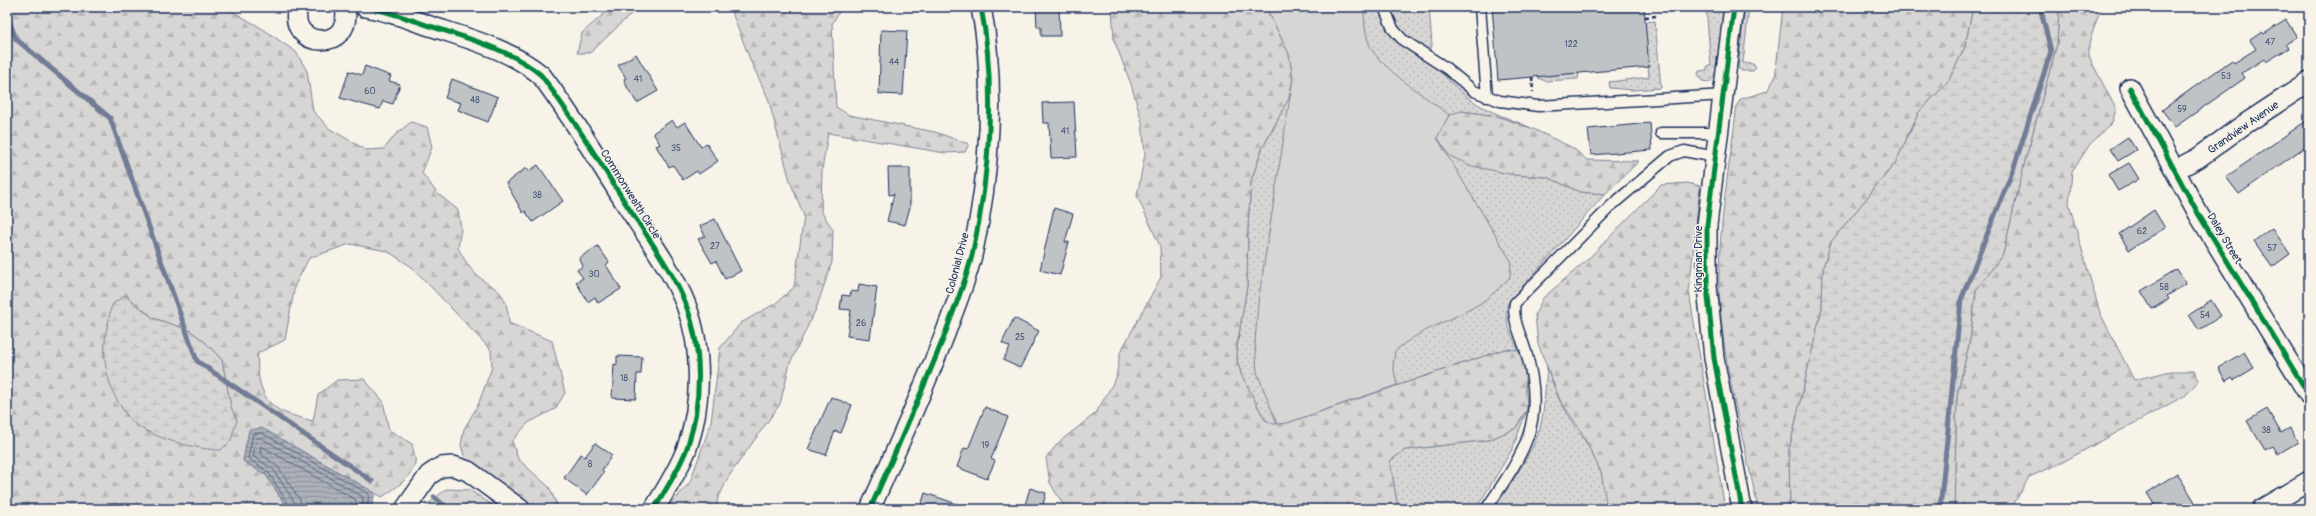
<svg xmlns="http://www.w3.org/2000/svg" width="2316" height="516" viewBox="0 0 2316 516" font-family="Pangolin,sans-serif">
<defs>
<pattern id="grass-dots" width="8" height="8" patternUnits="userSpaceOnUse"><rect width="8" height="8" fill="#d7d6d4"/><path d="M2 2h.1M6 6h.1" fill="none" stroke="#b8b8b8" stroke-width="1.8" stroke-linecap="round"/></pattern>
<pattern id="forest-firs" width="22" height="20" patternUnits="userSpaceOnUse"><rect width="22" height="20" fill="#d7d6d4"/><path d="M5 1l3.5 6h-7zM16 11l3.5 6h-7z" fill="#b8b8b8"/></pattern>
<pattern id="wetland-marsh" width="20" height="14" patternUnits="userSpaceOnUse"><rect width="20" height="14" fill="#d7d6d4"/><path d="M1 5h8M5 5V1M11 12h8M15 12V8" fill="none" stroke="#b8b8b8"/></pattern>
<pattern id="water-rules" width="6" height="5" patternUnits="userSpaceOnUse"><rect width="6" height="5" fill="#acb0b9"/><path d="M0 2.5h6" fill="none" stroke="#8b909a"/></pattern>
</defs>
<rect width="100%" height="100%" fill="#f7f3e8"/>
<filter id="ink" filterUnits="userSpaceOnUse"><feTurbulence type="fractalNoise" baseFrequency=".025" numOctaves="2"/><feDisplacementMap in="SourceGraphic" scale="8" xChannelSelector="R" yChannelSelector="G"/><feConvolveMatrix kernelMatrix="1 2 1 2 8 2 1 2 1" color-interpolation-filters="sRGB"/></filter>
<g filter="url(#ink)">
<g fill="url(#grass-dots)" stroke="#798299">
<path d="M 1266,7 L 1379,7 C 1387,42 1408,44 1431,64 C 1445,76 1458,90 1473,101 C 1490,113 1512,119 1531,128 L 1497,116 L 1461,111 L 1514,175 L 1547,177 L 1580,192 L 1605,194 L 1508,303 C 1503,320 1512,335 1518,350 L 1505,349 L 1287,423 L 1273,424 L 1265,420 L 1241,374 L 1237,360 L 1237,346 L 1247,286 L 1248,226 L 1251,181 L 1262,149 L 1278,120 L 1268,11 Z"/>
<path d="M 1389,7 L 1429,7 L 1432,45 L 1431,49 C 1412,51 1394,22 1389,7 Z"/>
<path d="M 1706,7 L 1724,7 C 1723,21 1721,78 1709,82 L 1702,81 L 1698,74 L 1699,71 L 1707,70 L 1707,67 L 1711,66 Z"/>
<path d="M 1745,7 L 1749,7 L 1743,63 L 1753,64 L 1756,68 L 1753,71 L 1742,71 L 1738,68 Z"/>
<path d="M 1655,21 L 1661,88 L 1633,90 L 1610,88 L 1609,82 L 1649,77 L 1645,22 Z"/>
<path d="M 1579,73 L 1578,79 L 1545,81 L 1538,78 L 1538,76 Z"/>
<path d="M 1547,367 C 1551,378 1555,391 1560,401 C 1579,434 1609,468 1607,509 L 1494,509 C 1509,485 1532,455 1540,428 C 1545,408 1545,387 1547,367 Z"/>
<path d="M 1527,409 L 1513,448 L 1476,509 L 1398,509 L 1390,461 L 1405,450 L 1489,440 L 1516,428 Z"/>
</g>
<g fill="url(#forest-firs)" stroke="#798299" fill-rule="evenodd">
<path d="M 7,7 L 225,7 L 263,29 L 296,52 L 307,71 L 313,111 L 330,129 L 366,150 L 384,149 L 396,134 L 411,122 L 427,127 L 432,147 L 422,173 L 437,193 L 458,210 L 461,228 L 458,248 C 462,255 466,263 471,269 C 491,293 506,281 509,323 L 552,341 L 565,393 L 555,409 L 528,423 L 512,441 L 518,459 L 549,487 L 559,509 L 536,509 L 465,459 L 461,445 L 464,429 L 478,405 L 492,367 L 491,350 L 412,267 L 387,251 L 350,244 L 309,258 L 295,285 L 285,340 L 258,353 C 256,374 260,402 283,412 C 292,416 303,418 313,421 L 318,395 L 337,380 L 364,379 L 383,401 L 389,430 L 412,444 C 413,450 416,458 415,463 C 411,479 394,489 382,497 L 307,454 L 249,431 L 243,461 L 266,475 L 288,509 L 7,509 ZM 125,295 L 153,318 L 189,330 L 204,341 L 222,360 L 231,408 L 237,420 Z"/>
<path d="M 612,7 L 643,7 L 634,11 L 590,53 L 577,53 L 582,33 Z"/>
<path d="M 725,7 L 862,7 L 840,10 L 832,24 L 836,107 L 849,115 L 935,132 L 969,144 L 965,152 L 945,153 L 828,133 L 822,170 L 821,211 L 833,230 L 832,262 L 816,309 L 790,363 L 780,404 L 729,476 L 717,501 L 717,509 L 667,509 L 690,482 L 711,423 L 720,348 L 741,323 L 776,303 L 794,287 L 804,216 L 790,181 L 768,98 L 751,62 L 731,10 Z"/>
<path d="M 1112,7 L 1266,7 L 1289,54 L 1293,78 L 1289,98 L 1262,149 L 1251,181 L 1248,226 L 1247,286 L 1237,346 L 1237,360 L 1241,374 L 1265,420 L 1273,424 L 1287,423 L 1505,349 L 1518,350 L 1524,361 L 1527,409 L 1516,428 L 1489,440 L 1405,450 L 1390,461 L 1398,509 L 1066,509 L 1050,483 L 1046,458 L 1059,442 L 1096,413 L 1116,378 L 1120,353 L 1161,277 L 1160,246 L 1137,196 L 1145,154 L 1142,122 L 1131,84 L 1114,40 Z"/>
<path d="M 1783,7 L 1973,7 L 1965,47 L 1948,82 L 1919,112 L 1896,162 L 1831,242 L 1823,268 L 1822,308 L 1789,450 L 1790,509 L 1758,509 C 1743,435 1721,361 1719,286 C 1718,228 1730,163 1737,105 L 1741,99 L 1767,91 L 1775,78 Z"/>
<path d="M 2059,7 L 2101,7 L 2089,43 L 2089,57 L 2116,109 L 2112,123 L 2090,144 L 2072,172 L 2069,204 L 2100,313 L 2134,380 L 2171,371 L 2194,371 L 2199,380 L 2186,395 L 2059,464 L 2029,477 L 2011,509 L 1954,509 L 1957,395 L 1970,340 L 1976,290 L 2003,254 L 2024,165 L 2057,44 Z"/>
<path d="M 1461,111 L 1497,116 L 1531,128 L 1573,148 L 1587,160 L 1639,161 L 1605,194 L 1580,192 L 1547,177 L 1514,175 L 1472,166 L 1450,156 L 1437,137 L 1449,115 Z"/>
<path d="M 1687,183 L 1700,186 L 1689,292 L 1725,509 L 1607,509 L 1601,472 L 1581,431 L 1560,400 L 1538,344 L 1535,315 L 1543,298 L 1586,261 L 1661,185 Z"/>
<path d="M 446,489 L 470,490 L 498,509 L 422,509 Z"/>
</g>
<g fill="url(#wetland-marsh)" stroke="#798299">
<path d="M 1973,7 L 2059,7 L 2057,44 L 2024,165 L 2003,254 L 1976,290 L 1970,340 L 1957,395 L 1954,509 L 1790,509 L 1789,450 L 1822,308 L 1823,268 L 1831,242 L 1896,162 L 1919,112 L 1948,82 L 1965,47 Z"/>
<path d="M 125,295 L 153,318 L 189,330 L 204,341 L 222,360 L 231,407 L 237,420 L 231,440 L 221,450 C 198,450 145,437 130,419 C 106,391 99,354 109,319 C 110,315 110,308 113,304 C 116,301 122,298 125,295 Z"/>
</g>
<path fill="#d7d6d4" stroke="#798299" d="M 1266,7 L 1364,7 C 1364,20 1365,35 1370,46 C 1379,67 1429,99 1449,115 L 1437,138 L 1511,261 L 1510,277 C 1500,287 1491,297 1479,304 C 1452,321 1419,329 1395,351 L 1393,365 L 1397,385 L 1287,423 L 1277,424 L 1257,372 L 1255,343 L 1258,303 L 1293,78 L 1289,54 Z"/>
<path fill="url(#water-rules)" stroke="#727c95" d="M 262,428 L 375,493 L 371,509 L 288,509 L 266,475 L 243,461 L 249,430 Z"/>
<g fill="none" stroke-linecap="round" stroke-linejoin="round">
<g stroke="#556382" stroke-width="1">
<path d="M 291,509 L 269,473 L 248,458 L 253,434 L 262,433 L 369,494 L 367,509"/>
<path d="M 296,509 L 295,503 L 273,469 L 253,456 L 257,438 L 261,438 L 363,497 L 362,509"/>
<path d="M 302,509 L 300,500 L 278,467 L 260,453 L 261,446 L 356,500 L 356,509"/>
</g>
<g stroke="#727c95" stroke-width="5">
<path d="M 7,16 L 16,39 L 110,118 L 197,361 L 372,481"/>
<path d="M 434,497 L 448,509"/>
<path d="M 1940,509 L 1961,300 L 2014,167 L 2051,51 L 2040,7"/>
</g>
</g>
<g fill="#c0c3c5" stroke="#1b2f5e">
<path d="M 1036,7 L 1059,7 L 1060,36 L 1041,36 L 1041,27 L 1037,27 Z"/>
<path d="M 1492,7 L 1644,7 L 1649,67 L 1498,80 Z"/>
<path d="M 2286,20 L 2297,37 L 2286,44 L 2289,48 L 2266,62 L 2264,59 L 2242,73 L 2245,78 L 2175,127 L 2162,110 L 2232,60 L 2234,63 L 2256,49 L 2250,40 L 2262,32 L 2264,34 Z"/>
<path d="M 881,30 L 907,31 L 903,95 L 879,94 Z"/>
<path d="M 636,54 L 658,91 L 637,103 L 627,87 L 624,79 L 626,78 L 618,65 Z"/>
<path d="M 365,66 L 391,76 L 389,81 L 400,84 L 393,104 L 383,101 L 380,109 L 340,98 L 349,71 L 362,75 Z"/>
<path d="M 452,79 L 498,97 L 488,122 L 458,110 L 461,103 L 445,98 Z"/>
<path d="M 1074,102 L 1077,157 L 1051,158 L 1049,123 L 1043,123 L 1042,103 Z"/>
<path d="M 2309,119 L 2309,144 L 2239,194 L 2226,177 Z"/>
<path d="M 672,120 L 677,127 L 685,122 L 701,147 L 706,143 L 718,161 L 699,174 L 697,171 L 683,180 L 673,165 L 669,167 L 656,146 L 660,144 L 653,133 Z"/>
<path d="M 1650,123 L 1652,150 L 1591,155 L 1588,129 Z"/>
<path d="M 2128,137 L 2136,150 L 2118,161 L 2110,149 Z"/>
<path d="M 2129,163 L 2139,179 L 2118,191 L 2108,175 Z"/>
<path d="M 538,165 L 563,201 L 533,222 L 525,211 L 523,213 L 506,183 L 526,168 L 529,171 Z"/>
<path d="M 888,168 L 910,168 L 910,207 L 905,225 L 887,221 L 894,194 L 889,195 Z"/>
<path d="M 1054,208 L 1073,214 L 1065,242 L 1069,242 L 1060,275 L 1040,270 Z"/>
<path d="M 2154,210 L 2165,228 L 2129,250 L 2119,234 Z"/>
<path d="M 715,219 L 741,271 L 725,279 L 716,261 L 712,263 L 698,239 L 705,236 L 700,226 Z"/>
<path d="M 2272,228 L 2290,254 L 2272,267 L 2254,241 Z"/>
<path d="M 598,246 L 609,262 L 606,265 L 621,289 L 598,303 L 595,297 L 588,302 L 576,282 L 583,278 L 577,270 L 583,266 L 579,258 Z"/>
<path d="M 2177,269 L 2186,284 L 2167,296 L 2169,299 L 2152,309 L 2141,291 Z"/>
<path d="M 859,284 L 877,287 L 870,339 L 847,336 L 851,310 L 840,309 L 842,295 L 850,296 L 851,291 L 858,292 Z"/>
<path d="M 2211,300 L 2221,316 L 2199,330 L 2189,315 Z"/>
<path d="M 1014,318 L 1039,331 L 1020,368 L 1003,360 L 1010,347 L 1002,343 Z"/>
<path d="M 2244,352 L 2254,368 L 2234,380 L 2232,377 L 2226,381 L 2218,368 Z"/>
<path d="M 617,356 L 642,357 L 641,374 L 637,374 L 636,399 L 612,398 L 614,364 L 617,365 Z"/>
<path d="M 831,397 L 852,405 L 841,433 L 835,431 L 826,455 L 808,449 Z"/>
<path d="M 985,407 L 1008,417 L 991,459 L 995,461 L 987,479 L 957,467 L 964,448 L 968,449 Z"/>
<path d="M 2267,409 L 2281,433 L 2290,428 L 2298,442 L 2278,454 L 2273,446 L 2265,450 L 2247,421 Z"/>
<path d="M 595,443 L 612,455 L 602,470 L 604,472 L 587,495 L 564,478 L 581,454 L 585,457 Z"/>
<path d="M 2177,473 L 2195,502 L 2184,509 L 2181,509 L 2177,503 L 2167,509 L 2157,509 L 2147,493 Z"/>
<path d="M 1030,488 L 1046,493 L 1042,509 L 1025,505 Z"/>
<path d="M 925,493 L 966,507 L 966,509 L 920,509 Z"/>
</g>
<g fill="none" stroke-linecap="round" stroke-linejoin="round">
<defs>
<g id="service">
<path d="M 1384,7 L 1393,29 L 1403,40 L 1446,68 L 1474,91 L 1500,101 L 1538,106 L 1725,95"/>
<path d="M 1480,7 L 1487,97"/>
<path d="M 1661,133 L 1719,133"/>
<path d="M 1486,509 C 1524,453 1547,422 1526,352 C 1522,337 1511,318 1515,303 L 1612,205 L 1670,156 L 1684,151 L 1716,157"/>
</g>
<g id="minor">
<path d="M 298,7 C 286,49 354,53 345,7"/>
<path d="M 365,7 C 389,11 411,20 433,27 C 470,39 511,50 541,75 C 572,116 599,161 626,204 C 646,235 673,271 686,305 C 703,349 702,404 687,448 C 679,469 666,490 654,509"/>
<path d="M 1734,7 L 1707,225 L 1707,286 L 1714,358 L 1742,509"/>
<path d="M 2130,88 L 2199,215 L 2309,395"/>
<path d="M 2175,170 L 2198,158 L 2242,126 L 2309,82"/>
<path d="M 405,509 L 429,475 L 441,467 L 453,466 L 468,471 L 520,509"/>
<path d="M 870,509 C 896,451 922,393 945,334 C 955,306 967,279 973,251 C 990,175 996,83 981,7"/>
<path d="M 2262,509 L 2309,481"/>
</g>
</defs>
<use href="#service" stroke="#1b2f5e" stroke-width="13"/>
<use href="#minor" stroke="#1b2f5e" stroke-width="22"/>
<g stroke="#1b2f5e" stroke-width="2.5" stroke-dasharray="4 3" stroke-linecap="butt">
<path d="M 1645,17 L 1657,16"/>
<path d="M 1532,77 L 1533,92"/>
</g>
<use href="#service" stroke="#f7f3e8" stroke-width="10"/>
<use href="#minor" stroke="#f7f3e8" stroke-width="19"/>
<defs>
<g id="cycleway">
<path d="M 365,7 C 389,11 411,20 433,27 C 470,39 511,50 541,75 C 572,116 599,161 626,204 C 646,235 673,271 686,305 C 703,349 702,404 687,448 C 679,469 666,490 654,509"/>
<path d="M 1734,7 L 1707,225 L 1707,286 L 1714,358 L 1742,509"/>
<path d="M 2130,88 L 2199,215 L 2309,395"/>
<path d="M 870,509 C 896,451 922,393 945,334 C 955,306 967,279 973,251 C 990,175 996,83 981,7"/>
</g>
</defs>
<use href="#cycleway" stroke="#f7f3e8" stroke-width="8"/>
<use href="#cycleway" stroke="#00873e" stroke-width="5"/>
</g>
</g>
<g text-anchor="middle" stroke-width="3.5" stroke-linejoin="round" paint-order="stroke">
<g font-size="9" fill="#445478">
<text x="2270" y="45">47</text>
<text x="1571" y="47">122</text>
<text x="894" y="65">44</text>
<text x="2226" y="79">53</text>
<text x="638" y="82">41</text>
<text x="370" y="94">60</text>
<text x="475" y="103">48</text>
<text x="2182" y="112">59</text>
<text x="1065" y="134">41</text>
<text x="676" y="151">35</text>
<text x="537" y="198">38</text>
<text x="2142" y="234">62</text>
<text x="715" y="249">27</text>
<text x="2272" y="251">57</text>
<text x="594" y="277">30</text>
<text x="2164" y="290">58</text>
<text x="2205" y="318">54</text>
<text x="861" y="326">26</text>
<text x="1020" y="340">25</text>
<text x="624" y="381">18</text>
<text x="2266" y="433">38</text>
<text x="985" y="448">19</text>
<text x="590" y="467">8</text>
</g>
<g font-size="11" fill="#1b2f5e" stroke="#f7f3e8">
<text transform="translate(2243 127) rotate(-35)" y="4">Grandview Avenue</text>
<text transform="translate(631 194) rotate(58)" y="4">Commonwealth Circle</text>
<text transform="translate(2225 238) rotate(59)" y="4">Daley Street</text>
<text transform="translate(1698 259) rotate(-90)" y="4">Kingman Drive</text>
<text transform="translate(957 263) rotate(-75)" y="4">Colonial Drive</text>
</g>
</g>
<rect width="2316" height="516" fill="none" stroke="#f7f3e8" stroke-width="24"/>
<rect x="12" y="12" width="2292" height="492" fill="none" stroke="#1b2f5e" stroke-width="1.5" filter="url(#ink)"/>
</svg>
